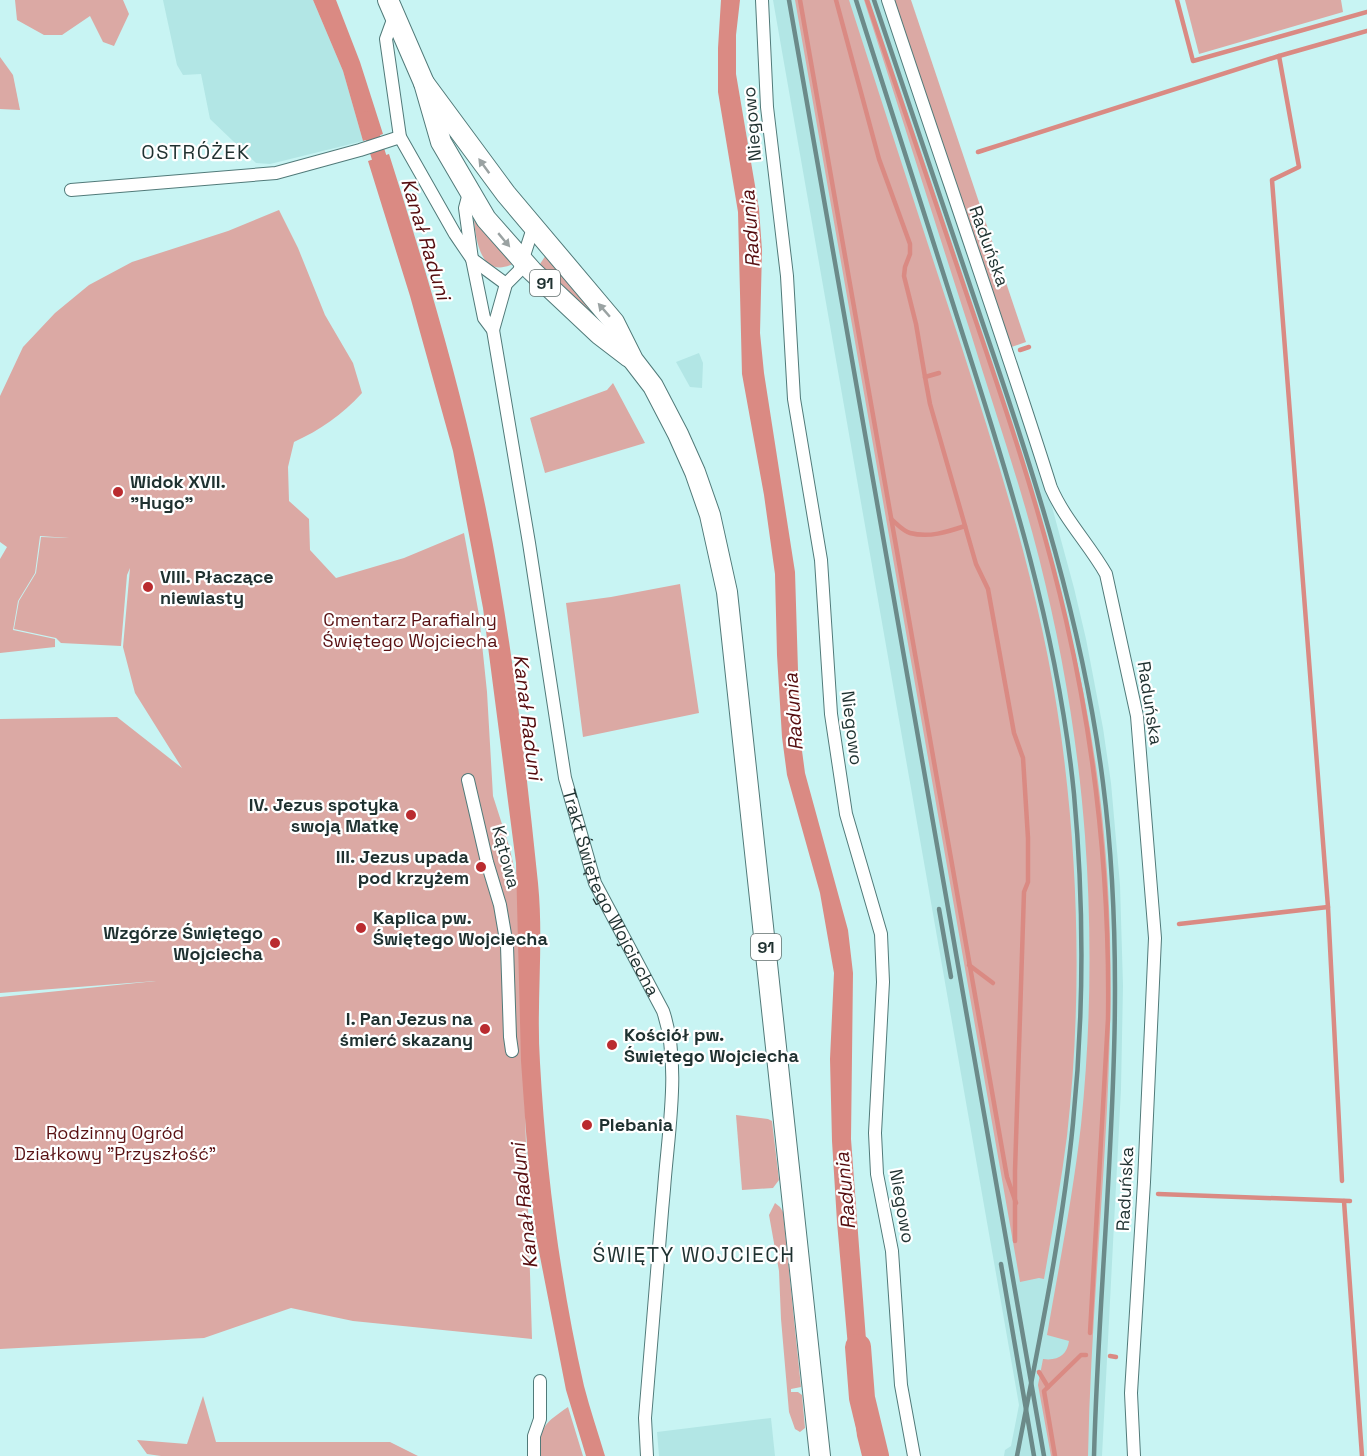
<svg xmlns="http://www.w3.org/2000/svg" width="1367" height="1456" viewBox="0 0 1367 1456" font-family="'Space Grotesk',sans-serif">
<rect width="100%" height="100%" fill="#c8f4f3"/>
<g fill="#b2e6e5">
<path d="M 163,0 L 313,0 L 343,71 L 363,141 L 270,164 L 256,163 L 210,119 L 201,74 L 183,75 L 177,65 Z"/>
<path d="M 773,0 L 882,0 L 1048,492 L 1074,588 L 1086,639 L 1103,728 L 1111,783 L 1120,885 L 1123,986 L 1121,1089 L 1102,1456 L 1004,1456 L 1005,1450 L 1011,1446 L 1019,1405 Z"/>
<path d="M 699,353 L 703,363 L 702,388 L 690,387 L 676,362 Z"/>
<path d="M 771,1418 L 775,1456 L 659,1456 L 657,1432 Z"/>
</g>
<g fill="#dba9a4">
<path d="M 15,0 L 123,0 L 129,14 L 114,46 L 103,42 L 90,16 L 62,35 L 44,35 L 17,20 Z"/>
<path d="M 795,0 L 849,0 C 886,115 923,230 961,345 C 1002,472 1043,602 1061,735 C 1079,867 1082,1003 1067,1136 C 1061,1184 1052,1232 1044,1279 L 1039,1278 L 1020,1282 Z"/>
<path d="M 864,0 L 869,0 C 906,111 944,223 981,334 C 1037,501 1088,658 1104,835 C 1124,1043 1092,1248 1088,1456 L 1051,1456 L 1038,1385 L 1043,1359 C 1058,1361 1067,1355 1069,1341 L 1047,1335 C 1059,1266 1073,1195 1081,1125 C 1091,1029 1092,932 1085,836 C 1078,742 1062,649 1039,558 C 1020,483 994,409 971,334 C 935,223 900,111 864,0 Z"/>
<path d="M 882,0 L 911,0 L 1026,342 L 1000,351 Z"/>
<path d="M 1185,0 L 1341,0 L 1343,12 L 1199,54 Z"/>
<path d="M 0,57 L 13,75 L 20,110 L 0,109 Z"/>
<path d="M 279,210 L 298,248 L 325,315 L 353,363 L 362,393 C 342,415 320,430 294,442 L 288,467 L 289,501 L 309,519 L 310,550 L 336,578 L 404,558 L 464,533 L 479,615 L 487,692 L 493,796 L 509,846 L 518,884 L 532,1339 L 353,1321 L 291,1308 L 204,1338 L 0,1349 L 0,997 L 156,981 L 0,993 L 0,719 L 117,717 L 182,768 L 135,693 L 123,647 L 130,568 L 127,575 L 121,646 L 61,643 L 56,638 L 14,629 L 19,601 L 36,573 L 41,537 L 69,538 L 40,536 L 35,573 L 18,601 L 13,630 L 55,639 L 55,647 L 0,653 L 0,559 L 7,547 L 0,542 L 0,396 L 23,347 L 55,313 L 89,285 L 132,262 L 228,231 Z"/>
<path d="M 474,220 L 513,264 C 481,279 476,241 474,220 Z"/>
<path d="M 546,255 L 622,344 L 538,267 Z"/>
<path d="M 613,383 L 645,443 L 545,473 L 530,418 L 607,390 Z"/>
<path d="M 680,584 L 699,713 L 583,737 L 566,603 L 611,597 Z"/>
<path d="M 736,1115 L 768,1119 L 772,1121 L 779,1180 L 773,1188 L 742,1190 Z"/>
<path d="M 775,1203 L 780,1207 L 783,1212 L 801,1387 L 791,1389 L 791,1392 L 798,1392 L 802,1395 L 805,1428 L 800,1432 L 795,1429 L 789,1412 L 781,1319 L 779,1271 L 769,1215 Z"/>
<path d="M 203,1396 L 216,1442 L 390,1442 L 418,1456 L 161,1456 L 147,1454 L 137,1440 L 187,1444 Z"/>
<path d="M 568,1407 L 583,1456 L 541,1456 L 539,1454 C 540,1426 545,1423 568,1407 Z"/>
</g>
<g fill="#da8a83">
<path d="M 313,0 L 336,0 L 360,62 L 383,134 L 363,141 L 343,71 Z"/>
<path d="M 721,0 L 740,0 L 736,35 L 736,74 L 759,209 L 762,250 L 760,333 L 764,373 L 795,572 L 800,736 L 805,773 L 848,930 L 853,973 L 851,1139 L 869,1380 L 851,1381 L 837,1222 L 832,1141 L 830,1059 L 834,973 L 820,893 L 787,775 L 782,737 L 777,655 L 775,574 L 764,495 L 742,374 L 738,212 L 718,92 L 718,48 Z"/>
<path d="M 389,154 C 423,261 456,370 480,481 C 509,613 524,748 538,883 C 544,943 536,1003 540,1063 C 546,1171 560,1280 584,1386 C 590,1409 598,1433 605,1456 L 586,1456 L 566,1390 L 536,1236 L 530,1188 L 521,1061 L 516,863 L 483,608 L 453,451 L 410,296 L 368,161 Z"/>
<path d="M 870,1390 L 877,1435 L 883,1456 L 862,1456 L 857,1436 L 852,1391 Z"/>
</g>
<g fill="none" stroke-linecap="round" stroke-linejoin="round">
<g stroke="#da8a83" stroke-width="4.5">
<path d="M 800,0 L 1007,1177 L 1016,1203"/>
<path d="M 836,0 L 879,159 L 910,244 L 910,254 L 905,267 L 904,276 L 916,324 L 925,377 L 939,373"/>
<path d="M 867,0 C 901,100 935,200 969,301 C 1005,406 1041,511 1066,620 C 1096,751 1110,884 1108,1019 L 1090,1333"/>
<path d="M 1177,0 L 1193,61 L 1367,12"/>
<path d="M 1279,56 L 1367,31"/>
<path d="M 978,152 L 1279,56 L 1299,167 L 1272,180 L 1328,907 L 1342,1181"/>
<path d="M 1020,350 L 1029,347"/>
<path d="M 925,377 L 930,404 L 976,564 L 988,589 L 1014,733 L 1023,758 L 1028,838 L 1028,882 L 1024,892 L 1015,1171 L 1015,1241"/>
<path d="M 891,519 C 896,523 903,531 910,533 C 929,538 947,532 965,526"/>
<path d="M 1179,924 L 1328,907"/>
<path d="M 969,965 L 993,983"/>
<path d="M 1158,1194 L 1350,1201"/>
<path d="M 1344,1201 L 1362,1456"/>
<path d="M 1110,1356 L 1116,1357"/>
<path d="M 1039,1372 L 1048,1387"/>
<path d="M 1055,1456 L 1044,1391 L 1081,1355 L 1086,1355"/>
</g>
<path stroke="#da8a83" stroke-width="15" d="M 367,119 L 385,176"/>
<path stroke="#da8a83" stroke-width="26" d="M 858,1347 L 862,1398 L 876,1456"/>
<defs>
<g id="street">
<path d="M 762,0 L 767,107 L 787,276 L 794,399 L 821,560 L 831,714 L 846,814 L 881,934 L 883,982 L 875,1133 L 877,1174 L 892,1251 L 901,1385 L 914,1456"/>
<path d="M 888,0 C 942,163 999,324 1051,488 C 1065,520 1089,544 1106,574 L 1137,716 L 1155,938 L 1144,1182 L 1131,1393 L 1134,1456"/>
<path d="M 394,17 L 386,39 L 400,137 L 455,234 L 472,259 L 506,284"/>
<path d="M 71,190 L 276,173 L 360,150 L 400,137"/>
<path id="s1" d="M 469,193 L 465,208 L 472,259 L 484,318 L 493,330 L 529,543 L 565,778 L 595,883 L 663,1011 C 681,1063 668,1133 664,1189 C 657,1265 651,1341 645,1418 L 647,1456"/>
<path d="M 493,330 L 506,284 L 519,271 L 533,228"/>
<path d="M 468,780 L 487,862 L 500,905 L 507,946 L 510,1037 L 512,1051"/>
<path d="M 534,1456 L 534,1436 L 540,1419 L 540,1381"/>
</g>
<g id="primary">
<path d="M 388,0 L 424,83 L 441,142 L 486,219 L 532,271 L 599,334 L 629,357"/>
<path d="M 424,83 L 506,194 L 614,322 L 633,360 L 653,386 L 678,434 L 695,472 L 710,515 L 727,592 L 820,1456"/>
</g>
</defs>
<use href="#street" stroke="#517a79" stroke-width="14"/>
<use href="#primary" stroke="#517a79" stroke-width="22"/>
<use href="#street" stroke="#fff" stroke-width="12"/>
<use href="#primary" stroke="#fff" stroke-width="20"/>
<g stroke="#6c8a89" stroke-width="4.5">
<path d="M 789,0 L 1044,1456"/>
<path d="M 856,0 C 891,110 926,219 961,329 C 1010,481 1058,633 1074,794 C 1084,903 1084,1014 1073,1123 C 1062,1235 1038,1346 1017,1456"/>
<path d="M 874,0 C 911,109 947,218 984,327 C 1035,476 1083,625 1103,783 C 1132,1007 1100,1231 1094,1456"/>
<path d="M 939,909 L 951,977"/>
<path d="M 1001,1264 L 1034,1456"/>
</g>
</g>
<defs><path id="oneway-solid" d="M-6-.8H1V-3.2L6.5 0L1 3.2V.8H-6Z" transform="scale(1.5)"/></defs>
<g fill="#9aa2a2">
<use href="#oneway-solid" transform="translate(484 166) rotate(-126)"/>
<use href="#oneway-solid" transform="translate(504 240) rotate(50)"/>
<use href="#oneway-solid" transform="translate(604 310) rotate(-131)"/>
</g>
<g fill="#ba2b2f" stroke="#fff" stroke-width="2">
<circle cx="118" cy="492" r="6"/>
<circle cx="148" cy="587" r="6"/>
<circle cx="411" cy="815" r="6"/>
<circle cx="481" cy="867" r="6"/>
<circle cx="361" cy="928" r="6"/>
<circle cx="275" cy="943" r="6"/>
<circle cx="485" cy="1029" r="6"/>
<circle cx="612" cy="1045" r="6"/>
<circle cx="587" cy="1125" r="6"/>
</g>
<g text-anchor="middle" stroke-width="4.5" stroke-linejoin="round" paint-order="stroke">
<g fill="#fff" stroke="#626f6e" stroke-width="1.5">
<rect x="530" y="270" width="30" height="26" rx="4.5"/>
<rect x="751" y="934" width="30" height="26" rx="4.5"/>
</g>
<g font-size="16" font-weight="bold" fill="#1f3130">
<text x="545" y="289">91</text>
<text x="766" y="953">91</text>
</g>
<g font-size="18" fill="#1f3130" stroke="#fff">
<text transform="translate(752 124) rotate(-95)" y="6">Niegowo</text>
<text transform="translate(989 246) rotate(70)" y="6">Raduńska</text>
<text transform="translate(1150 703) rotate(81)" y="6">Raduńska</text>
<text transform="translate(852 728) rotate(83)" y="6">Niegowo</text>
<text transform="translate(506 857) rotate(75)" y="6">Kątowa</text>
<text dy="6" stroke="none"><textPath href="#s1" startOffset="720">Trakt Świętego Wojciecha</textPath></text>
<text transform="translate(1125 1189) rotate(-87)" y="6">Raduńska</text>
<text transform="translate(902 1206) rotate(80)" y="6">Niegowo</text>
</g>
<g font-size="18" font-weight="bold" fill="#1f3130" stroke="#fff" text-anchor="start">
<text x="130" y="488">Widok XVII.<tspan x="130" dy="21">"Hugo"</tspan></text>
<text x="160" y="583">VIII. Płaczące<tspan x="160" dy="21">niewiasty</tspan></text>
<text x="399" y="811" text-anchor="end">IV. Jezus spotyka<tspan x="399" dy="21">swoją Matkę</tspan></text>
<text x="469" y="863" text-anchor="end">III. Jezus upada<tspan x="469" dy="21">pod krzyżem</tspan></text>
<text x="373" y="924">Kaplica pw.<tspan x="373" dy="21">Świętego Wojciecha</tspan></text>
<text x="263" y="939" text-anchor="end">Wzgórze Świętego<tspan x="263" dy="21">Wojciecha</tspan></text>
<text x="473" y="1025" text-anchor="end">I. Pan Jezus na<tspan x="473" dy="21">śmierć skazany</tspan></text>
<text x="624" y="1041">Kościół pw.<tspan x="624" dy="21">Świętego Wojciecha</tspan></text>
<text x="599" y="1131">Plebania</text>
</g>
<g font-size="18" fill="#591113" stroke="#fff">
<text x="410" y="626">Cmentarz Parafialny<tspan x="410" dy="21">Świętego Wojciecha</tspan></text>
<text x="115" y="1139">Rodzinny Ogród<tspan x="115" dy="21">Działkowy "Przyszłość"</tspan></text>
</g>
<g font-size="20" letter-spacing="1.5" fill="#1f3130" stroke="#fff">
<text x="196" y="159">OSTRÓŻEK</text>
</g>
<g font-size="20" font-style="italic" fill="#550d0f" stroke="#fff">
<text transform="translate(750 229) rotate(-94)" y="7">Radunia</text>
<text transform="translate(426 239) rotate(73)" y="7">Kanał Raduni</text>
<text transform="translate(793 712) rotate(-94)" y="7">Radunia</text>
<text transform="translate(528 717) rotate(83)" y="7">Kanał Raduni</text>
<text transform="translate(845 1191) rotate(-95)" y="7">Radunia</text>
<text transform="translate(524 1206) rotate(-96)" y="7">Kanał Raduni</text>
</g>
<g font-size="21" letter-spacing="1.5" fill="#1f3130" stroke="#fff">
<text x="694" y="1262">ŚWIĘTY WOJCIECH</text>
</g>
</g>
</svg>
